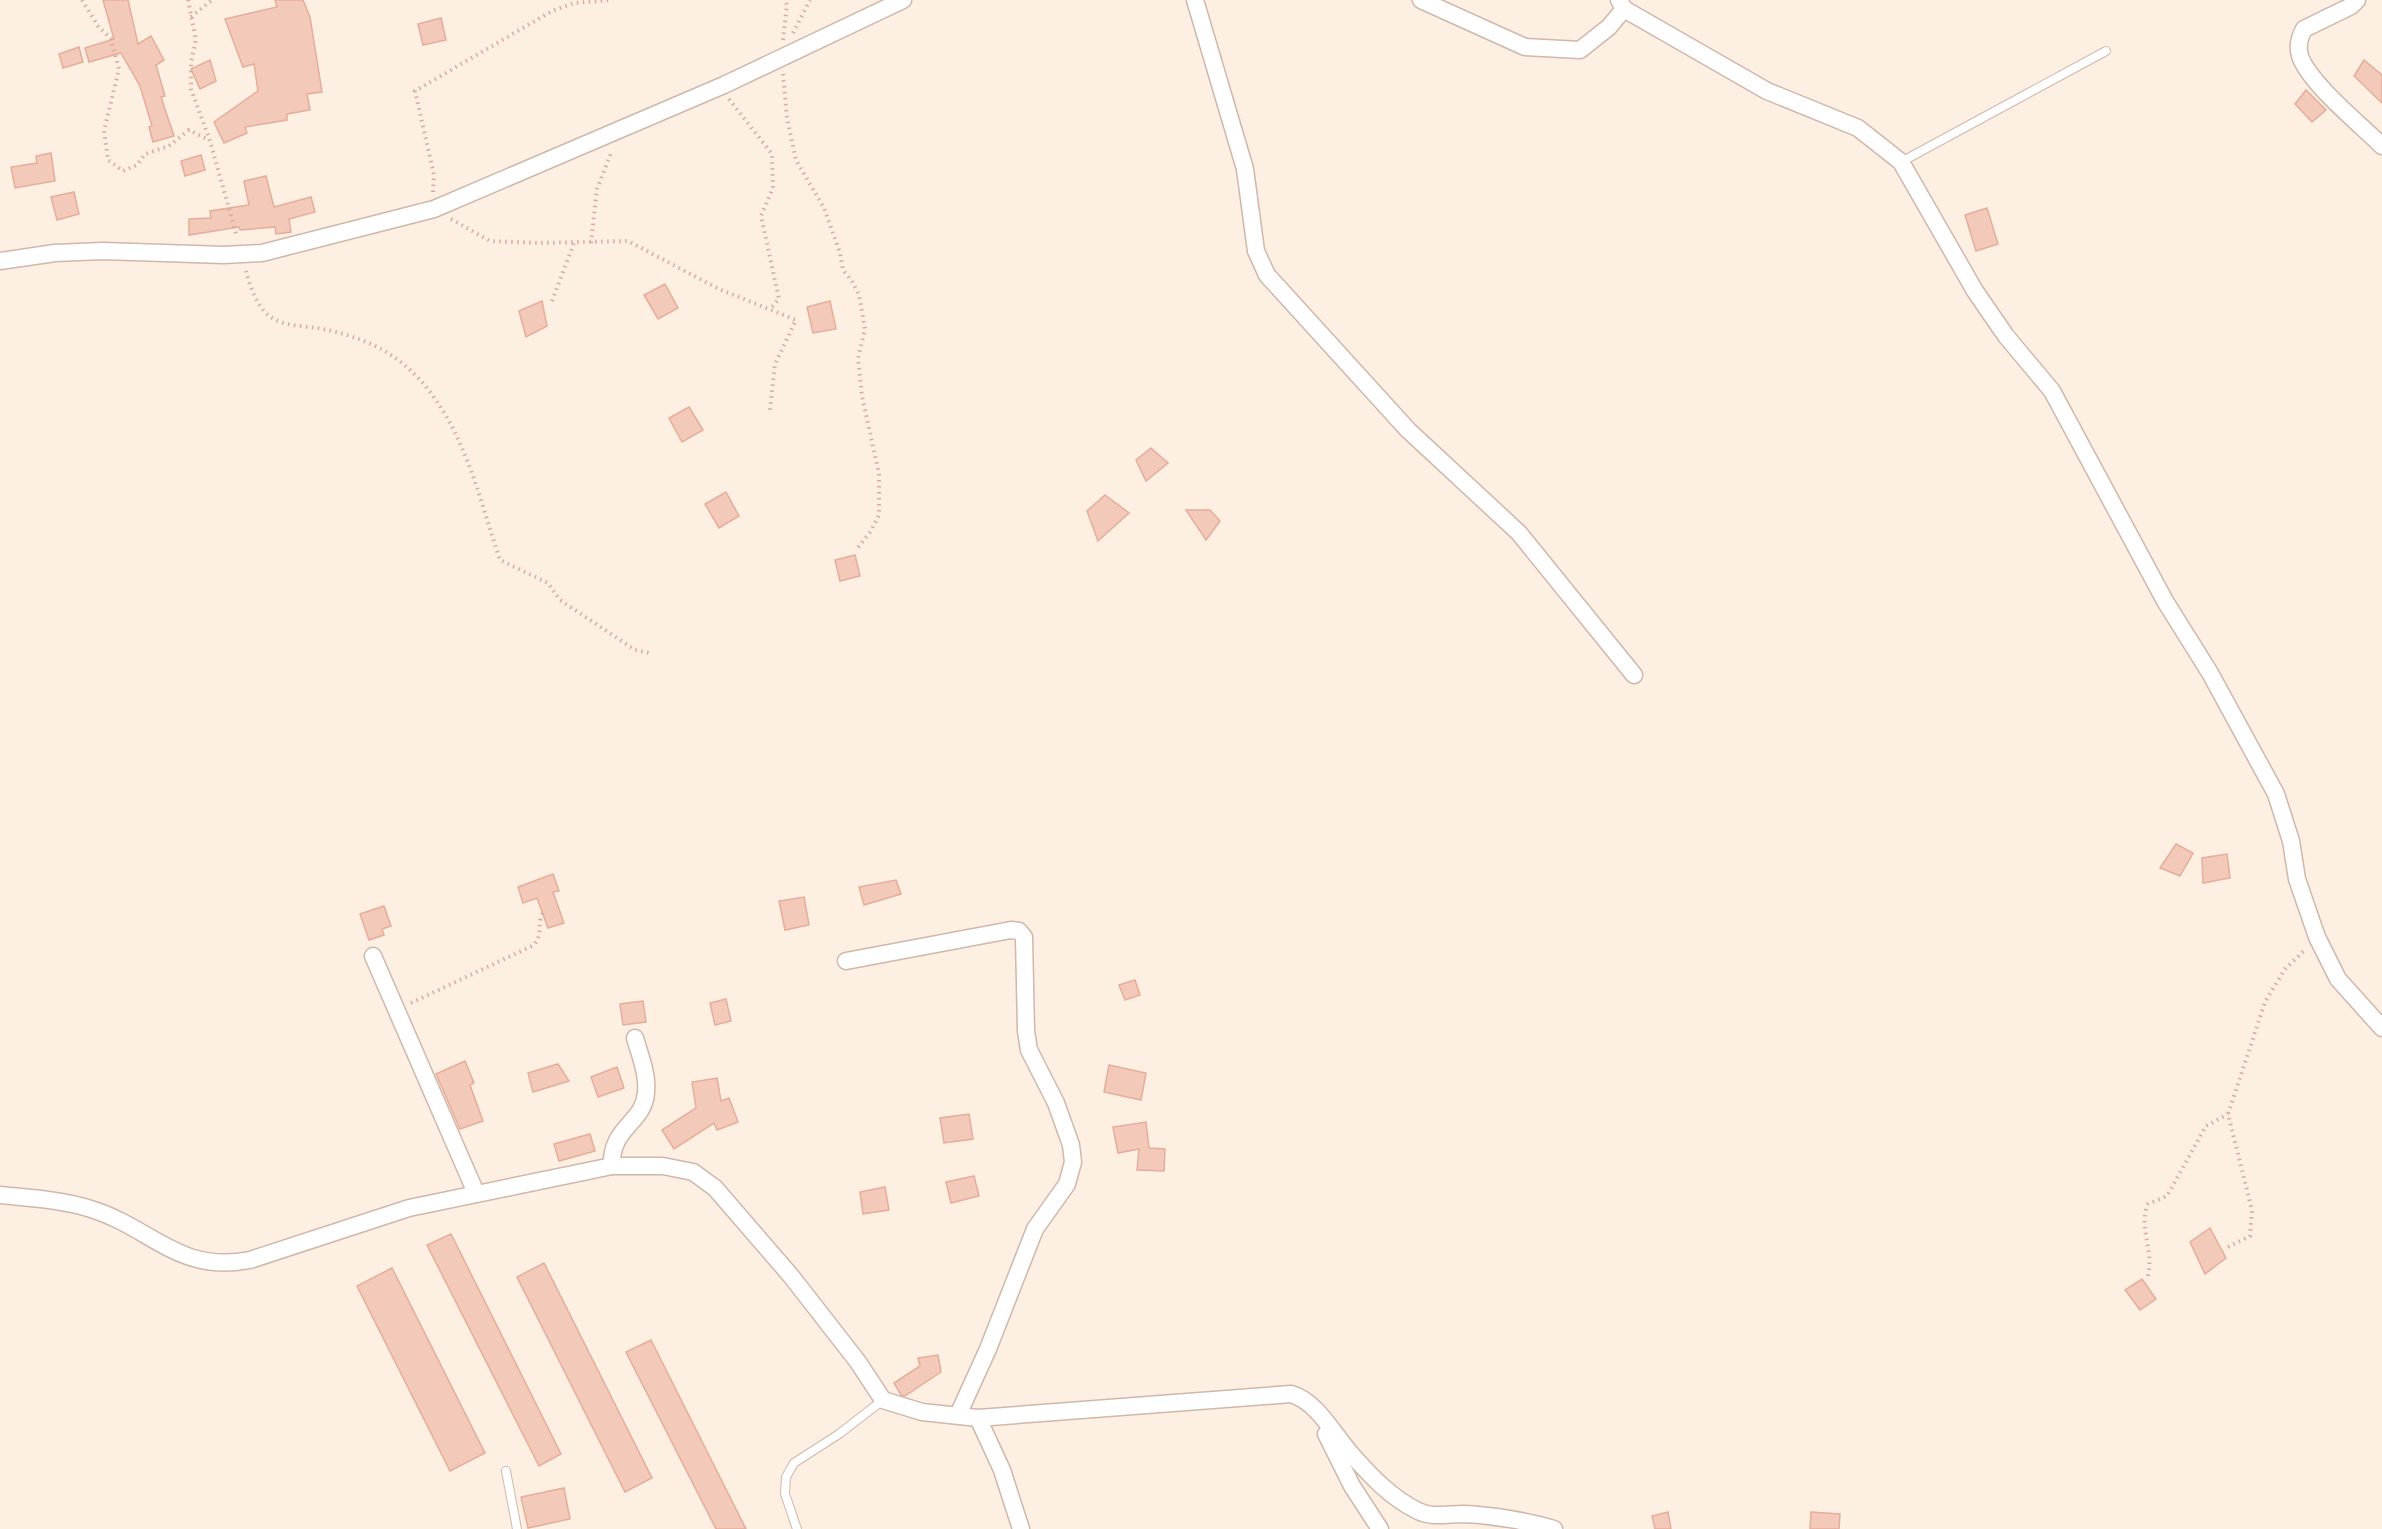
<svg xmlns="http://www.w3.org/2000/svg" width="2382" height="1529" viewBox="0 0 2382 1529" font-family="'Fira Sans Condensed',sans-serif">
<rect width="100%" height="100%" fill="#fdefe2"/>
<g fill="#f3c9b9" stroke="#e6ad99" stroke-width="1.5">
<path d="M 103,0 L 128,0 L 138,44 L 151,36 L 164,60 L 156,65 L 165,96 L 161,97 L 174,136 L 153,142 L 149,127 L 152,126 L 140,86 L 121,53 L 89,62 L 85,48 L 114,39 Z"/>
<path d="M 275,0 L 303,0 L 310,17 L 322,92 L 307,94 L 310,110 L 287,114 L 287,120 L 245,127 L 247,133 L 224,143 L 214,122 L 258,91 L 254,64 L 243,67 L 225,19 L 277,7 Z"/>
<path d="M 441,18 L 446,40 L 423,45 L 418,24 Z"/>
<path d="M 79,47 L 83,62 L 63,68 L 59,54 Z"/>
<path d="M 210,60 L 216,81 L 200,89 L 191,69 Z"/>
<path d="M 2364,60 L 2382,75 L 2382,103 L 2354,76 Z"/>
<path d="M 2306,90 L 2326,110 L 2312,122 L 2295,104 Z"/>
<path d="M 51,153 L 55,181 L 15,188 L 11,167 L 37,163 L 36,156 Z"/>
<path d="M 201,155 L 205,170 L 185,176 L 181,161 Z"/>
<path d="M 266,176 L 274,207 L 311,197 L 315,212 L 289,219 L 291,232 L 276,234 L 275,227 L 240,230 L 239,227 L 189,235 L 189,219 L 211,218 L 210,211 L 249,205 L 244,181 Z"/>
<path d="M 74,192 L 79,214 L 57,220 L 51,197 Z"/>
<path d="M 1987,208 L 1998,244 L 1976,251 L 1965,215 Z"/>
<path d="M 665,284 L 678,308 L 658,319 L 644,295 Z"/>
<path d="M 542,301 L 547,326 L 526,337 L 519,311 Z"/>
<path d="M 830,301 L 836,329 L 813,333 L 807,307 Z"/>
<path d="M 689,407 L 703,430 L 682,442 L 669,418 Z"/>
<path d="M 1151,448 L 1168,463 L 1146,481 L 1136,460 Z"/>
<path d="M 726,492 L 739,516 L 719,528 L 705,504 Z"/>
<path d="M 1105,495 L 1129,513 L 1098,541 L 1087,511 Z"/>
<path d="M 1186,510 L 1210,510 L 1220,521 L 1206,540 Z"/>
<path d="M 855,555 L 860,576 L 840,581 L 835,560 Z"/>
<path d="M 2176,844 L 2193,853 L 2180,876 L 2160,868 Z"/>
<path d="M 2227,854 L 2230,878 L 2203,883 L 2202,858 Z"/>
<path d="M 553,874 L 559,891 L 553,892 L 564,923 L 548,928 L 537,898 L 523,903 L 518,887 Z"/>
<path d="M 896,880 L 901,894 L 864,905 L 859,887 Z"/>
<path d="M 804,897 L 809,925 L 785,930 L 779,901 Z"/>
<path d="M 384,906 L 391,926 L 382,929 L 384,935 L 369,940 L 360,914 Z"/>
<path d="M 1135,980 L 1140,995 L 1125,1000 L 1119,985 Z"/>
<path d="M 726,999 L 731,1021 L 715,1025 L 710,1003 Z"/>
<path d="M 643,1001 L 646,1022 L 623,1025 L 620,1004 Z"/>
<path d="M 465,1061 L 474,1083 L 470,1085 L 483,1121 L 460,1129 L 436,1074 Z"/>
<path d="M 558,1064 L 569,1081 L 533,1092 L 528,1073 Z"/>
<path d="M 1109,1065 L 1146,1073 L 1141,1100 L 1104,1092 Z"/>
<path d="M 617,1067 L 624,1088 L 598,1097 L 591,1077 Z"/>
<path d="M 717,1078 L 721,1101 L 729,1098 L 738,1122 L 717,1130 L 714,1123 L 674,1149 L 662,1130 L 696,1108 L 692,1082 Z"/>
<path d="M 969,1114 L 973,1139 L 944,1143 L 940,1118 Z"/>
<path d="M 1146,1122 L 1149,1148 L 1165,1149 L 1164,1171 L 1137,1170 L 1139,1149 L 1118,1153 L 1113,1127 Z"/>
<path d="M 590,1134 L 595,1151 L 559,1161 L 554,1144 Z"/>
<path d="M 974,1176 L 979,1196 L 951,1203 L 946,1182 Z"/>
<path d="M 885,1187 L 889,1210 L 863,1214 L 860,1192 Z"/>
<path d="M 2210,1228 L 2226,1258 L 2205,1274 L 2190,1242 Z"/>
<path d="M 451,1234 L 561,1454 L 539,1466 L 427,1245 Z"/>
<path d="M 544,1263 L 652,1478 L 625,1492 L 517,1277 Z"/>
<path d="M 392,1268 L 485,1453 L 450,1471 L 357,1286 Z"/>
<path d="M 2142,1279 L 2156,1299 L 2140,1310 L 2125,1290 Z"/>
<path d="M 651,1340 L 746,1529 L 716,1529 L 626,1352 Z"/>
<path d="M 938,1355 L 941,1372 L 905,1396 L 901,1395 L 894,1383 L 920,1366 L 918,1358 Z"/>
<path d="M 564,1488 L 570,1519 L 528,1528 L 521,1497 Z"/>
<path d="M 1668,1512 L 1671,1529 L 1655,1529 L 1652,1516 Z"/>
<path d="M 1811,1512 L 1840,1514 L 1839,1529 L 1810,1529 Z"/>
</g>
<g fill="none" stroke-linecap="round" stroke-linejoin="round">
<defs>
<g id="lane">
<path d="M 1901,162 L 2106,51"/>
<path d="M 506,1471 L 517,1529"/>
<path d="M 797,1529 L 785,1494 L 786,1477 L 794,1463 L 839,1434 L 883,1400"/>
</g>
<g id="street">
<path d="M 1195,0 L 1245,169 L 1256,251 L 1267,275 L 1408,430 L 1519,533 L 1634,675"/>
<path d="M 1421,0 L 1525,47 L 1580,50 L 1609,27 L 1624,9"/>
<path d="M 1619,0 L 1624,9 L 1767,91 L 1858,128 L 1901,162 L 1975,291 L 2006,336 L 2052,391 L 2165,601 L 2210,673 L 2276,794 L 2291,841 L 2297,879 L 2317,937 L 2338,979 L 2382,1028"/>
<path d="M 2357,0 L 2351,6 L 2304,29 C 2299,38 2297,46 2300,56 C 2309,83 2361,125 2382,146"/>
<path d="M 0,261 L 55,253 L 103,251 L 224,255 L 262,253 L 434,209 L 724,85 L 903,0"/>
<path d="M 373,956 L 476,1193"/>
<path d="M 846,961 L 1011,930 L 1019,931 L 1024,937 L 1026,1031 L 1029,1050 L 1056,1103 L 1071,1145 L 1073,1162 L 1067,1184 L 1035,1229 L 988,1349 L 958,1415"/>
<path d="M 612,1166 C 610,1127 644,1123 646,1093 C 648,1074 640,1056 635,1038"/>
<path d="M 0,1195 C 30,1198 63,1200 91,1209 C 152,1228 179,1274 250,1260 L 409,1208 L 612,1166 L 663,1166 L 693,1172 L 715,1188 L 791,1276 L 858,1362 L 883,1400 L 922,1412 L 978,1418 L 1291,1394 C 1317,1401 1334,1435 1352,1455 C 1371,1476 1391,1498 1418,1511 C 1432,1518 1448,1514 1463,1514 C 1491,1515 1527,1521 1554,1529"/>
<path d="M 978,1418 L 1002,1470 L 1021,1529"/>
<path d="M 1326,1434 L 1352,1486 L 1380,1529"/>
</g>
</defs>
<use href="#lane" stroke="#d0b7ab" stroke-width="10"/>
<use href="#street" stroke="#d0b7ab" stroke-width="19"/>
<g stroke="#d7ac9c" stroke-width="4" stroke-dasharray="1.5 4.5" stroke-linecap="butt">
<path d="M 82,0 L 98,26 L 111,39 L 119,69 L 104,131 L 108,160 L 123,171 L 137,165 L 145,154 L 169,146 L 189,130 L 209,140"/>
<path d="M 188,0 L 196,40 L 191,62 L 191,89 L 210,141 L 237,237"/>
<path d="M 191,17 L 212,0"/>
<path d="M 793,33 L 810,0"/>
<path d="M 783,40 L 787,5 L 785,0"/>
<path d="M 783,74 L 787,118 L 796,160 L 824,208 L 840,253 L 843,270 L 852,281 L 859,295 L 865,329 L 858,358 L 862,396 L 879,474 L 879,515 L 871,531 L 856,550"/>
<path d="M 729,99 L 772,154 L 773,188 L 761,216 L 779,299 L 770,309"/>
<path d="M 433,192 L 434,175 L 415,91 L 552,11 L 574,3 L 611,0"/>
<path d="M 451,219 L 490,241 L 539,243 L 628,241 L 719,289 L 796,320 L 775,364 L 770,410"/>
<path d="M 591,243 L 597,189 L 611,153"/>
<path d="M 246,271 C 249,284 257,306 268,315 C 281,326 302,326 317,328 C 362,336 398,352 427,388 C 467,438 480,501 500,560 L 548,583 L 560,600 L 635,650 L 649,653"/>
<path d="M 552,301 L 574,243"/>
<path d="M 411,1003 L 534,945 C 544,932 536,925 543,913"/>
<path d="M 2228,1247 L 2250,1236 L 2252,1210 L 2228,1114 L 2265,1002 L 2285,969 L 2306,949"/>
<path d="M 2148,1276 C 2154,1249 2138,1226 2148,1204 L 2167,1196 L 2206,1126 L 2228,1114"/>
</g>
<use href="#lane" stroke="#fff" stroke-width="8"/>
<use href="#street" stroke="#fff" stroke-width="16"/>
</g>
</svg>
